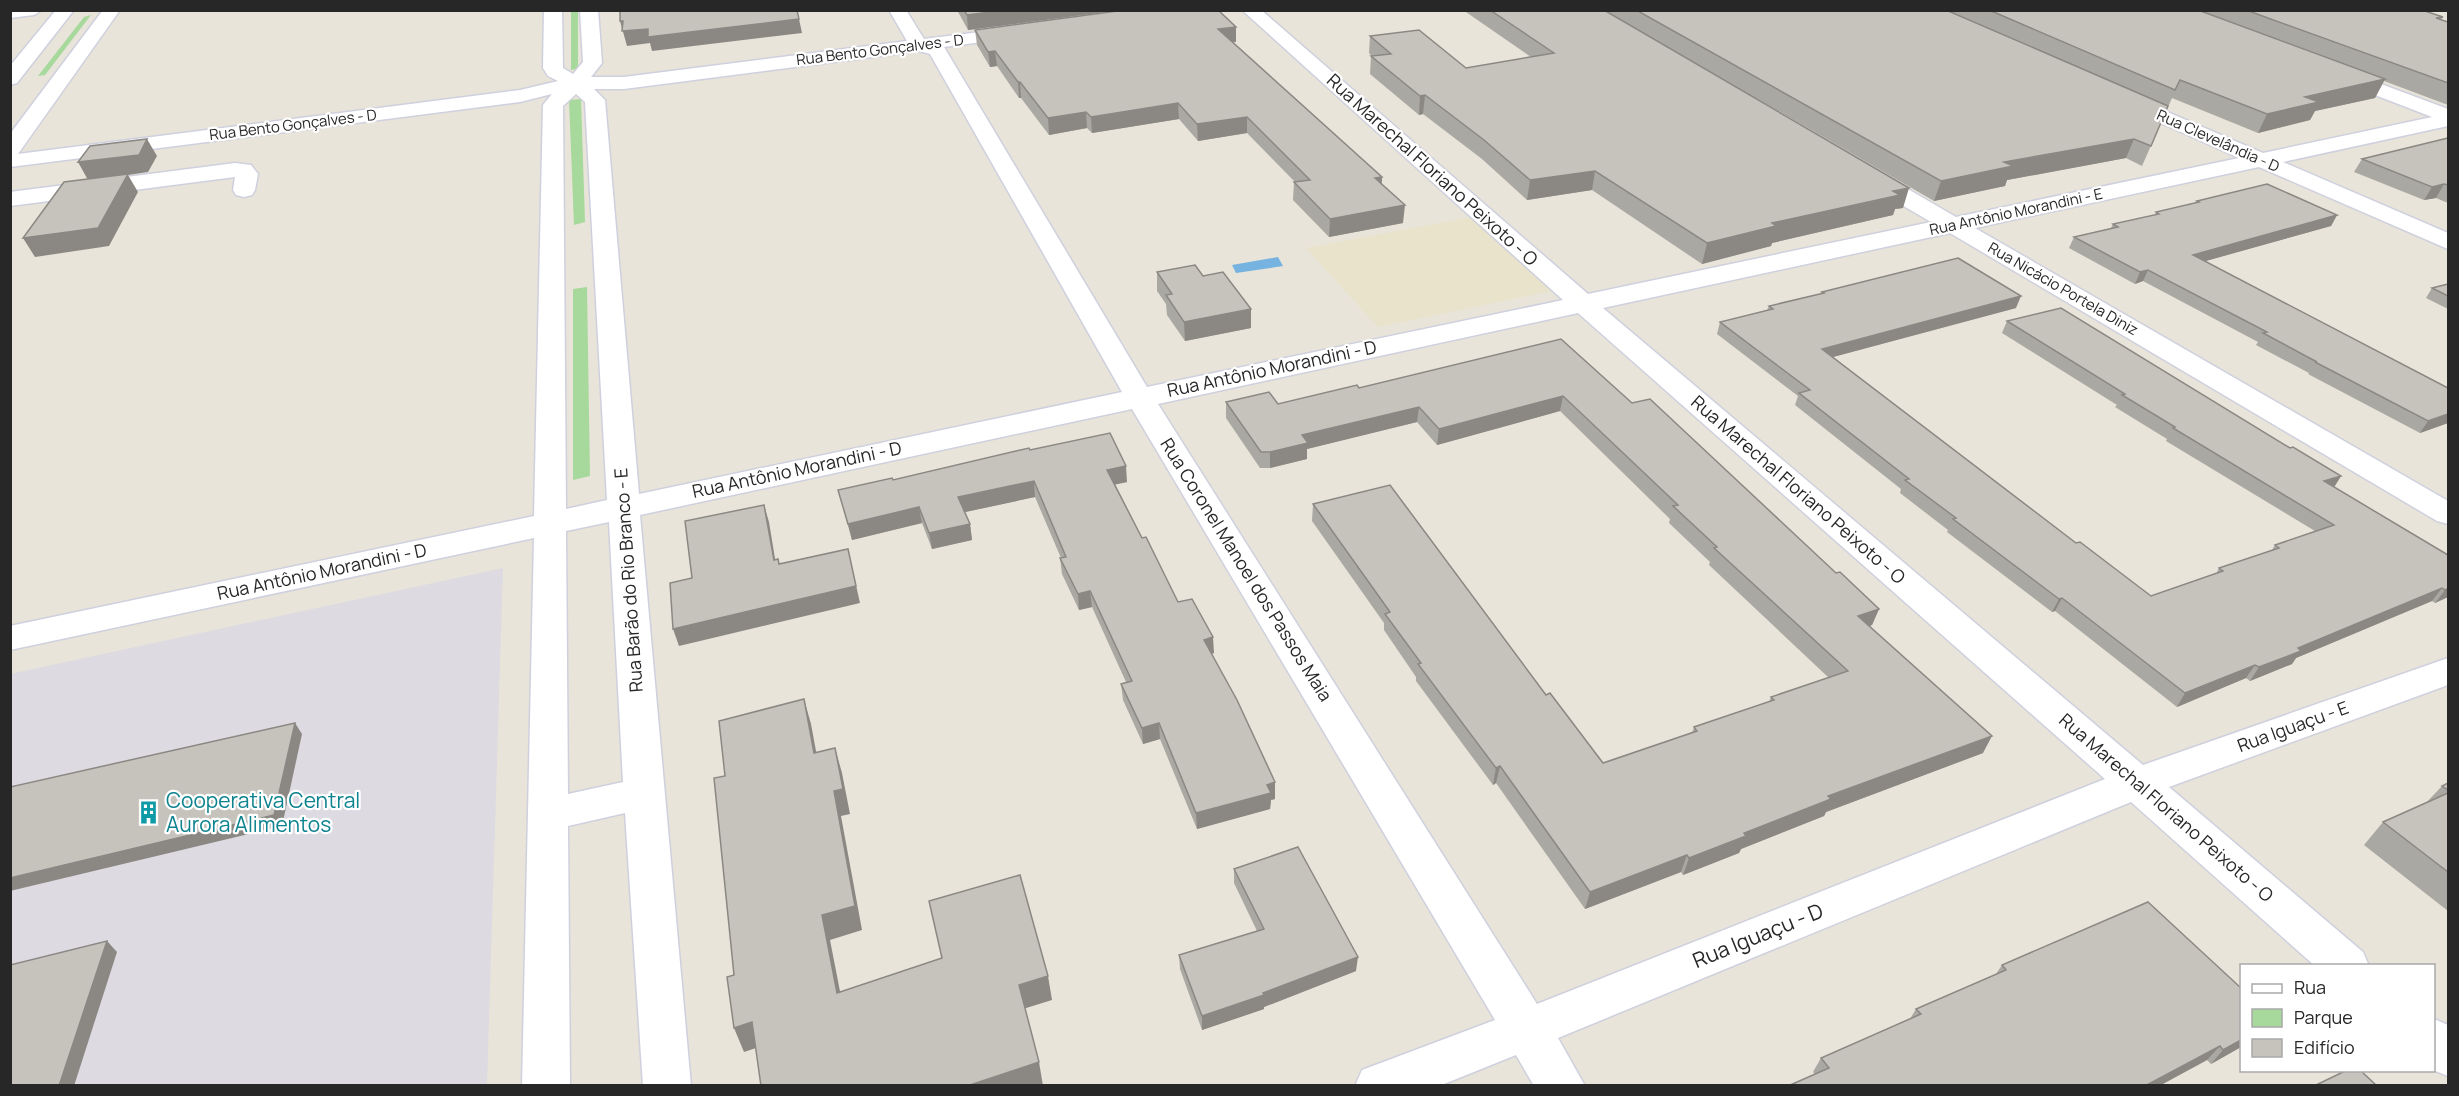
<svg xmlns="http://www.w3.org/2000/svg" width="2459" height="1096" viewBox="0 0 2459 1096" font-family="Manrope,sans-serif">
<rect width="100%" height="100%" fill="#e8e4d9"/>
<path fill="#dddae1" d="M 503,568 L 487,1085 L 11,1085 L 10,674 Z"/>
<path fill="#e8e3ca" d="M 1472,217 L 1556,290 L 1378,327 L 1306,248 Z"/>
<g fill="#a6d99b">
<path d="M 571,11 L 578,11 L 578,69 L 571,70 Z"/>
<path d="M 91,15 L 45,75 L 38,76 L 84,17 Z"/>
<path d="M 581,99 L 585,222 L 574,225 L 569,100 Z"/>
<path d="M 587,287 L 590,476 L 573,480 L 573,289 Z"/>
</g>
<path fill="#77b3e0" d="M 1278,257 L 1283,266 L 1236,273 L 1232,265 Z"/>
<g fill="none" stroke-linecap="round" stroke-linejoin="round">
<defs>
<g id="minor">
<path d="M 10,10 L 42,10 L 34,15 L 10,18 Z"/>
<path d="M 56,10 L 74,10 L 17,83 L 10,85 L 10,66 Z"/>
<path d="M 103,10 L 120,10 L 18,154 L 520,90 L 558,81 L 548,76 L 543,68 L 544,10 L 562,10 L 563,68 L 573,74 L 583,62 L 580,10 L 598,10 L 602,63 L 591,77 L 624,77 L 907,41 L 889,10 L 906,10 L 924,39 L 1020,27 L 1026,28 L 1029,32 L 1026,36 L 1020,37 L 944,47 L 1147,387 L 1563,300 L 1242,10 L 1261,10 L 1588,294 L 1931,222 L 1859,180 L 1856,175 L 1859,170 L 1867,168 L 1875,170 L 1956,217 L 2239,158 L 2116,103 L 2113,99 L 2116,95 L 2123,93 L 2263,153 L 2432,117 L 2331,78 L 2328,74 L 2331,70 L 2338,68 L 2448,109 L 2448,126 L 2283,162 L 2448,233 L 2448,249 L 2259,167 L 1975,228 L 2448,501 L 2448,524 L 2437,521 L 1950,233 L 1603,308 L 2143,765 L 2448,658 L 2448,685 L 2169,787 L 2363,952 L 2369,966 L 2315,966 L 2131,802 L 1558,1038 L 1585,1086 L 1534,1086 L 1516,1055 L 1439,1086 L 1355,1086 L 1362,1070 L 1495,1020 L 1132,409 L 640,515 L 691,1086 L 643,1086 L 625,813 L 568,826 L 570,1086 L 522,1086 L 534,538 L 10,650 L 10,626 L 534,516 L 543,105 L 552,94 L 520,102 L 10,167 L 10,134 ZM 919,51 L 930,54 L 1122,392 L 639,494 L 605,100 L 594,89 L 624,89 ZM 576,94 L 585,102 L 607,500 L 566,509 L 563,106 ZM 1578,313 L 2105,779 L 1537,1004 L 1158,404 ZM 609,522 L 623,782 L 568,794 L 566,531 Z"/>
<path d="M 235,163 L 251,165 L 258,174 L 255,190 L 252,195 L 244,197 L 236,195 L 233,190 L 235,177 L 10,206 L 10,192 Z"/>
<path d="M 2434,1019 L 2448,1025 L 2448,1076 L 2433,1070 Z"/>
</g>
</defs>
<use href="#minor" stroke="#cfd0de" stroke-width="3"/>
<use href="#minor" fill="#fff" fill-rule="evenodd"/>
</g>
<g fill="#aaa8a2">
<path d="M 957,10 L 1120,10 L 968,30 Z"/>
<path d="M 1463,10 L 2422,10 L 2443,17 L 2441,20 L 2448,22 L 2448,105 L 2384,81 L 2375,98 L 2315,111 L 2310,120 L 2258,133 L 2172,98 L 2142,166 L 2126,158 L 2007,180 L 2005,186 L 1934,201 L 1756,98 L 1903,208 L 1895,209 L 1893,215 L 1772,243 L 1771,246 L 1702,264 L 1592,190 L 1527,200 L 1482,159 L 1423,114 L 1419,115 L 1370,74 L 1371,56 L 1372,56 L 1369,53 L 1370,36 L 1466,68 L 1531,57 Z"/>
<path d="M 1236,27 L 1236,42 L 1232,42 L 1382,177 L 1382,184 L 1403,223 L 1329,237 L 1293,200 L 1294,182 L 1295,182 L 1247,133 L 1198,141 L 1179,119 L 1092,133 L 1087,128 L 1049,135 L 1021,98 L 1019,98 L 997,66 L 990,67 L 977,45 L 975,30 Z"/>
<path d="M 2448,138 L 2448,203 L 2436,198 L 2424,200 L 2354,172 L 2362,159 Z"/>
<path d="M 2197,201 L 2337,215 L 2331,226 L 2205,261 L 2448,388 L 2448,423 L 2420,433 L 2308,374 L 2309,373 L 2256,345 L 2258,342 L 2143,281 L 2135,284 L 2069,248 L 2074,237 L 2111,228 L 2113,224 L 2155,215 L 2156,212 L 2196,203 Z"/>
<path d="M 1157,272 L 1203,276 L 1251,328 L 1185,341 L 1167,315 L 1166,304 L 1157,291 Z"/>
<path d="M 2448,284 L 2448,309 L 2426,298 L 2432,288 Z"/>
<path d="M 1822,292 L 2016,308 L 1833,357 L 2076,543 L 2151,596 L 2216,574 L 2219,568 L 2272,550 L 2275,545 L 2315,531 L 2166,441 L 2167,439 L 2115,407 L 2117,405 L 2002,333 L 2007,321 L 2290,448 L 2341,476 L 2334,487 L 2448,555 L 2448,597 L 2435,603 L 2432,601 L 2296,658 L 2292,664 L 2250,681 L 2246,678 L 2177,707 L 2055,611 L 2052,612 L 1947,532 L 1948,530 L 1900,493 L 1901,489 L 1795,405 L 1798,396 L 1717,334 L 1720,322 L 1767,310 L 1769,306 L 1821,294 Z"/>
<path d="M 1561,339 L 1632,403 L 1879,609 L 1872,625 L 1870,626 L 1983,753 L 1826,812 L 1824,816 L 1741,849 L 1739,853 L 1683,875 L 1681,872 L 1585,909 L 1496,783 L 1493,785 L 1416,681 L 1416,677 L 1384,630 L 1384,623 L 1312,521 L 1313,504 L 1546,695 L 1603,763 L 1692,733 L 1694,727 L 1769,702 L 1771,697 L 1829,678 L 1709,565 L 1710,562 L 1669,523 L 1670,519 L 1560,411 L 1437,445 L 1417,422 L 1307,449 L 1307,459 L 1270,468 L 1260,468 L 1226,418 L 1226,402 L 1278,404 L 1359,388 Z"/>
<path d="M 1030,450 L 1127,482 L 1115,484 L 1142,538 L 1178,602 L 1214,653 L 1212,654 L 1275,782 L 1275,799 L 1271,800 L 1270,809 L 1197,829 L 1160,739 L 1143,744 L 1123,700 L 1121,684 L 1126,682 L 1092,607 L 1079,610 L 1062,574 L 1060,558 L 1061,558 L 1035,497 L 965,512 L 970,524 L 972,540 L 932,549 L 922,523 L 852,540 L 838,490 L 893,480 Z"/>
<path d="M 2448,783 L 2448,911 L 2364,845 L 2383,822 L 2426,803 L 2442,786 Z"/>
<path d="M 1234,869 L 1356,971 L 1264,1007 L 1264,1009 L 1202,1030 L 1180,969 L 1179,955 L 1257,931 L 1234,883 Z"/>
<path d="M 2002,965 L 2241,1047 L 2211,1064 L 2207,1060 L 2159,1086 L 1788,1086 L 1815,1074 L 1813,1072 L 1821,1058 L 1910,1019 L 1916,1009 L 1996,974 Z"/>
</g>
<g fill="#8b8884">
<path d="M 1005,10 L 1120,10 L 968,30 L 967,15 Z"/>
<path d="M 799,19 L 802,33 L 652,51 L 650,43 L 627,46 L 620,21 L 623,21 L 648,29 Z"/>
<path d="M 1236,27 L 1236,42 L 1218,44 L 1218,29 Z"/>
<path d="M 995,51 L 997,66 L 990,67 L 988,52 Z"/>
<path d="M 2385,79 L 2375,98 L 2315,111 L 2310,120 L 2258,133 L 2267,114 L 2305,97 Z"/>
<path d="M 1018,82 L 1020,82 L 1021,98 L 1019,98 Z"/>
<path d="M 1425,95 L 1423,114 L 1419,115 L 1420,96 Z"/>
<path d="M 1178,103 L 1179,119 L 1092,133 L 1091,117 Z"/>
<path d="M 1086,112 L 1087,128 L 1049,135 L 1048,118 Z"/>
<path d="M 1247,117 L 1247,133 L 1198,141 L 1197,124 Z"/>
<path d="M 147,139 L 157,156 L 148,172 L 128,175 L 138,192 L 109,246 L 35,257 L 23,238 L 88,180 L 78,162 Z"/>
<path d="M 2134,139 L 2126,158 L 2007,180 L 2005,186 L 1934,201 L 1941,181 L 2004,162 Z"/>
<path d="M 1595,171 L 1592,190 L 1527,200 L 1530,180 Z"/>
<path d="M 1382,177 L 1381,194 L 1375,178 Z"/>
<path d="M 2444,184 L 2436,198 L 2424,200 L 2432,187 Z"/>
<path d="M 1909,188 L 1903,208 L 1895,209 L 1893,215 L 1772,243 L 1771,246 L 1702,264 L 1707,243 L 1772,223 L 1893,191 Z"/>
<path d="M 1405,205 L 1403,223 L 1329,237 L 1330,219 Z"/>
<path d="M 2337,215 L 2331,226 L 2188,266 L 2193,255 Z"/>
<path d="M 2148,270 L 2143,281 L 2135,284 L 2140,272 Z"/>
<path d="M 2021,296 L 2016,308 L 1818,361 L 1822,349 Z"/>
<path d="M 1251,309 L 1251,328 L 1185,341 L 1184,322 Z"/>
<path d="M 1563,396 L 1560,411 L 1437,445 L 1439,429 Z"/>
<path d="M 1419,407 L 1417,422 L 1307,449 L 1307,459 L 1270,468 L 1270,452 L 1302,435 Z"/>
<path d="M 2448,414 L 2448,423 L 2420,433 L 2428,421 Z"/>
<path d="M 1126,466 L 1127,482 L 1109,486 L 1107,470 Z"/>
<path d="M 2341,476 L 2333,489 L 2324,481 Z"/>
<path d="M 1034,481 L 1035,497 L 961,513 L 958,497 Z"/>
<path d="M 764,505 L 769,522 L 778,577 L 774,560 Z"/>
<path d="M 919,507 L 922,523 L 852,540 L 848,524 Z"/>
<path d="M 970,524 L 972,540 L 932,549 L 929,533 Z"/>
<path d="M 848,549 L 860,603 L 679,646 L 673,629 Z"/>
<path d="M 2442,588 L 2432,601 L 2296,658 L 2292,664 L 2250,681 L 2259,667 L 2298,648 Z"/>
<path d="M 2448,588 L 2448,597 L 2435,603 L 2445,590 Z"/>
<path d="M 1090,591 L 1092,607 L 1079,610 L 1078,594 Z"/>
<path d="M 2062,598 L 2055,611 L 2052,612 L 2059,599 Z"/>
<path d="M 1879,609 L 1872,625 L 1851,632 L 1858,616 Z"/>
<path d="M 1213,637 L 1214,653 L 1204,656 L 1204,640 Z"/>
<path d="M 2255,665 L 2246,678 L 2177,707 L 2185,693 Z"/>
<path d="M 804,699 L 811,724 L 821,778 L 814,753 Z"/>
<path d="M 295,723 L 302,734 L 282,826 L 10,891 L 10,878 Z"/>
<path d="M 1159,723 L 1160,739 L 1143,744 L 1142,728 Z"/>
<path d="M 1992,736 L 1983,753 L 1826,812 L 1824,816 L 1741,849 L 1739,853 L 1683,875 L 1689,858 L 1744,833 L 1828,796 Z"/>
<path d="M 835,748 L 842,773 L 850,814 L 841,816 L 862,930 L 830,940 L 845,1017 L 837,993 L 822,915 L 834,791 Z"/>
<path d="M 1500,766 L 1496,783 L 1493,785 L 1496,768 Z"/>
<path d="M 1275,782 L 1275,799 L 1271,800 L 1270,809 L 1197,829 L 1196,813 Z"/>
<path d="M 1687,855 L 1681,872 L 1585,909 L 1590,892 Z"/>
<path d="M 107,941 L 117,952 L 74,1086 L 59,1086 Z"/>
<path d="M 1358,957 L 1356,971 L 1264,1007 L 1264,1009 L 1202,1030 L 1202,1016 Z"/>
<path d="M 1048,976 L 1052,1000 L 1023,1009 L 1019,985 Z"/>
<path d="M 752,1022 L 762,1046 L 744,1052 L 734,1028 Z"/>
<path d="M 2241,1040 L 2241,1047 L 2211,1064 L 2223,1050 Z"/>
<path d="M 2220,1046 L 2207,1060 L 2159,1086 L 2145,1086 Z"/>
<path d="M 1039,1062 L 1043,1086 L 967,1086 Z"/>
</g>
<g fill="#c6c3bc" stroke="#8b8884" stroke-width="1.5">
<path d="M 620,10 L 797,10 L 799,19 L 648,37 L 648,29 L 622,31 L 623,21 L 620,21 Z"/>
<path d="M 964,10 L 1005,10 L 967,15 Z"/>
<path d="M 1125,10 L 1218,10 L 1236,27 L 1218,29 L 1382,177 L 1375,178 L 1405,205 L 1330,219 L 1294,182 L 1310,180 L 1247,117 L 1197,124 L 1178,103 L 1091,117 L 1086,112 L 1048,118 L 1020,82 L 1018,82 L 995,51 L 988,52 L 975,30 Z"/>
<path d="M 1490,10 L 1604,10 L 1909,188 L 1893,191 L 1900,195 L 1772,223 L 1776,226 L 1707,243 L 1595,171 L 1530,180 L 1484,140 L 1425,95 L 1420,96 L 1371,56 L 1391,54 L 1370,36 L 1419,30 L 1466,68 L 1554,53 Z"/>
<path d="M 1636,10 L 1946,10 L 2168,106 L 2151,146 L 2134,139 L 2004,162 L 2013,166 L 1941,181 Z"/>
<path d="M 1989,10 L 2198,10 L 2385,79 L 2305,97 L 2319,102 L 2267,114 L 2180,80 L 2175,90 Z"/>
<path d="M 2246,10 L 2422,10 L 2443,17 L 2436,18 L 2448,22 L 2448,83 Z"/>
<path d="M 2448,138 L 2448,185 L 2444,184 L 2432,187 L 2362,159 Z"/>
<path d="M 147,139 L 139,155 L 78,162 L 90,146 Z"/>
<path d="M 128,174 L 98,228 L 23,238 L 64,182 Z"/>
<path d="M 2267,184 L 2337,215 L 2193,255 L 2448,388 L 2448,414 L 2428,421 L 2315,362 L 2317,362 L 2263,333 L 2267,332 L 2148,270 L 2140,272 L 2074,237 L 2118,227 L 2113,224 L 2159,214 L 2156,212 L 2199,202 L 2197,201 Z"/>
<path d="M 1958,258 L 2021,296 L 1822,349 L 2076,543 L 2080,542 L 2151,596 L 2223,571 L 2219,568 L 2279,548 L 2275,545 L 2334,525 L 2173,428 L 2175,427 L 2122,395 L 2125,394 L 2007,321 L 2061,308 L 2290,448 L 2293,447 L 2341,476 L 2324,481 L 2448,555 L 2448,588 L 2445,590 L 2442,588 L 2298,648 L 2301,651 L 2259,667 L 2255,665 L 2185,693 L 2062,598 L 2059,599 L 1953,519 L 1956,518 L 1905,480 L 1909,479 L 1799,393 L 1810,390 L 1720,322 L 1773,309 L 1769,306 L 1824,293 L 1822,292 Z"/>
<path d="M 1195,265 L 1203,276 L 1223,272 L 1251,309 L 1184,322 L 1166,295 L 1172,294 L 1157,272 Z"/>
<path d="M 2448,284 L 2448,296 L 2432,288 Z"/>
<path d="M 1561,339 L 1632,403 L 1650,399 L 1836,573 L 1840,572 L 1879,609 L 1858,616 L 1992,736 L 1828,796 L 1831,799 L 1744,833 L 1746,836 L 1689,858 L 1687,855 L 1590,892 L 1500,766 L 1496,768 L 1418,664 L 1421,663 L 1385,614 L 1390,612 L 1313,504 L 1390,485 L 1546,695 L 1550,693 L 1603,763 L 1697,731 L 1694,727 L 1774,700 L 1771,697 L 1848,671 L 1714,548 L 1717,547 L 1673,506 L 1678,505 L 1563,396 L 1439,429 L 1419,407 L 1302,435 L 1308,443 L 1270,452 L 1261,452 L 1226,402 L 1269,392 L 1278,404 L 1357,385 L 1359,388 Z"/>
<path d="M 1110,433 L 1126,466 L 1107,470 L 1142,538 L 1146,537 L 1178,602 L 1192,599 L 1213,637 L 1204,640 L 1237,700 L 1275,782 L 1267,785 L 1271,793 L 1196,813 L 1159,723 L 1142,728 L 1121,684 L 1132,681 L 1090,591 L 1078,594 L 1060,558 L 1066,557 L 1034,481 L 958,497 L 970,524 L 929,533 L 919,507 L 848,524 L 838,490 L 892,478 L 893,480 L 1029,448 L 1030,450 Z"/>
<path d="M 764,505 L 774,560 L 778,559 L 779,564 L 848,549 L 856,586 L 673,629 L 670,583 L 692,578 L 685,521 Z"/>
<path d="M 804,699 L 814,753 L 835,748 L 843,789 L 834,791 L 855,906 L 822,915 L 837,993 L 942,958 L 929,901 L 1020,875 L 1048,976 L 1019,985 L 1039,1062 L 967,1086 L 761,1086 L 752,1022 L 734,1028 L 727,977 L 734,975 L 714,778 L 725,776 L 719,721 Z"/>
<path d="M 295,723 L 274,815 L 10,878 L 10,787 Z"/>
<path d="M 2448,783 L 2448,790 L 2442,786 Z"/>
<path d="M 2448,793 L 2448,872 L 2383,822 Z"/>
<path d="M 1298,847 L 1358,957 L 1263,993 L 1264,995 L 1202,1016 L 1179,955 L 1264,929 L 1234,869 Z"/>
<path d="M 2148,902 L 2241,988 L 2241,1040 L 2223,1050 L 2220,1046 L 2145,1086 L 1788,1086 L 1829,1068 L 1821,1058 L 1921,1014 L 1916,1009 L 2006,970 L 2002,965 Z"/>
<path d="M 107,941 L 59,1086 L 10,1086 L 10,965 Z"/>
<path d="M 2345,1071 L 2361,1071 L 2377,1086 L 2314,1086 Z"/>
</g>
<defs>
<symbol id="building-bare" viewBox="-9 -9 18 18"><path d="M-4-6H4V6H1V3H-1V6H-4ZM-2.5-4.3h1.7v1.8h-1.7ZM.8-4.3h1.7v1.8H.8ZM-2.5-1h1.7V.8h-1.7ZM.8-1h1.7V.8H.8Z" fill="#0f9aa8" stroke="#fff" stroke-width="2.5" paint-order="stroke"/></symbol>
</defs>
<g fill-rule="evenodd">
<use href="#building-bare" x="132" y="796" width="33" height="33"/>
</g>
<g text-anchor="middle" stroke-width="4.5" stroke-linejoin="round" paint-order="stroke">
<g font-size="15" fill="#272727" stroke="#fff">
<text transform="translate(880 50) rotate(-7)" y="5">Rua Bento Gonçalves - D</text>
<text transform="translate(293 125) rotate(-7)" y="5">Rua Bento Gonçalves - D</text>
<text transform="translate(2218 141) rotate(24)" y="5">Rua Clevelândia - D</text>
<text transform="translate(2016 212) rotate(-12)" y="5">Rua Antônio Morandini - E</text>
<text transform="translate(2063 289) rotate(30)" y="5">Rua Nicácio Portela Diniz</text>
</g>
<g font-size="18" fill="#272727" stroke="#fff">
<text transform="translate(1432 170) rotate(42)" y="6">Rua Marechal Floriano Peixoto - O</text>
<text transform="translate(1272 369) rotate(-12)" y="6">Rua Antônio Morandini - D</text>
<text transform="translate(797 470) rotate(-12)" y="6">Rua Antônio Morandini - D</text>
<text transform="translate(1798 490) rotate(41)" y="6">Rua Marechal Floriano Peixoto - O</text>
<text transform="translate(1246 570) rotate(58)" y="6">Rua Coronel Manoel dos Passos Maia</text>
<text transform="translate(322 572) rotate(-12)" y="6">Rua Antônio Morandini - D</text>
<text transform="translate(629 580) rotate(-94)" y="6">Rua Barão do Rio Branco - E</text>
<text transform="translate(2293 727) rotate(-20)" y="6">Rua Iguaçu - E</text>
<text transform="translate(2166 808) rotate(41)" y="6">Rua Marechal Floriano Peixoto - O</text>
</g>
<g font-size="21" fill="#0d838f" stroke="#fff" text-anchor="start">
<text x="166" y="808">Cooperativa Central<tspan x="166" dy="24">Aurora Alimentos</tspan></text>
</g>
<g font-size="21" fill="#272727" stroke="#fff">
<text transform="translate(1758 936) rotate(-22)" y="7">Rua Iguaçu - D</text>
</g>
</g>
<rect width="2459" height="1096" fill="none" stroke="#272727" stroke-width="24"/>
<rect x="2240" y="964" width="195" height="108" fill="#ffffff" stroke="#a9a9a9" stroke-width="1.5"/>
<rect x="2252" y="984" width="30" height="9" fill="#ffffff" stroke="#a9a9a9" stroke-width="1.5"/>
<text x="2294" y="994" font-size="18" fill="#272727">Rua</text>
<rect x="2252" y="1009" width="30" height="18" fill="#a6d99b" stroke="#a9a9a9" stroke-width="1.5"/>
<text x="2294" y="1024" font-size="18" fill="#272727">Parque</text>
<rect x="2252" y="1039" width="30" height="18" fill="#c6c3bc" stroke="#a9a9a9" stroke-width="1.5"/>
<text x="2294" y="1054" font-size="18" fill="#272727">Edifício</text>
</svg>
